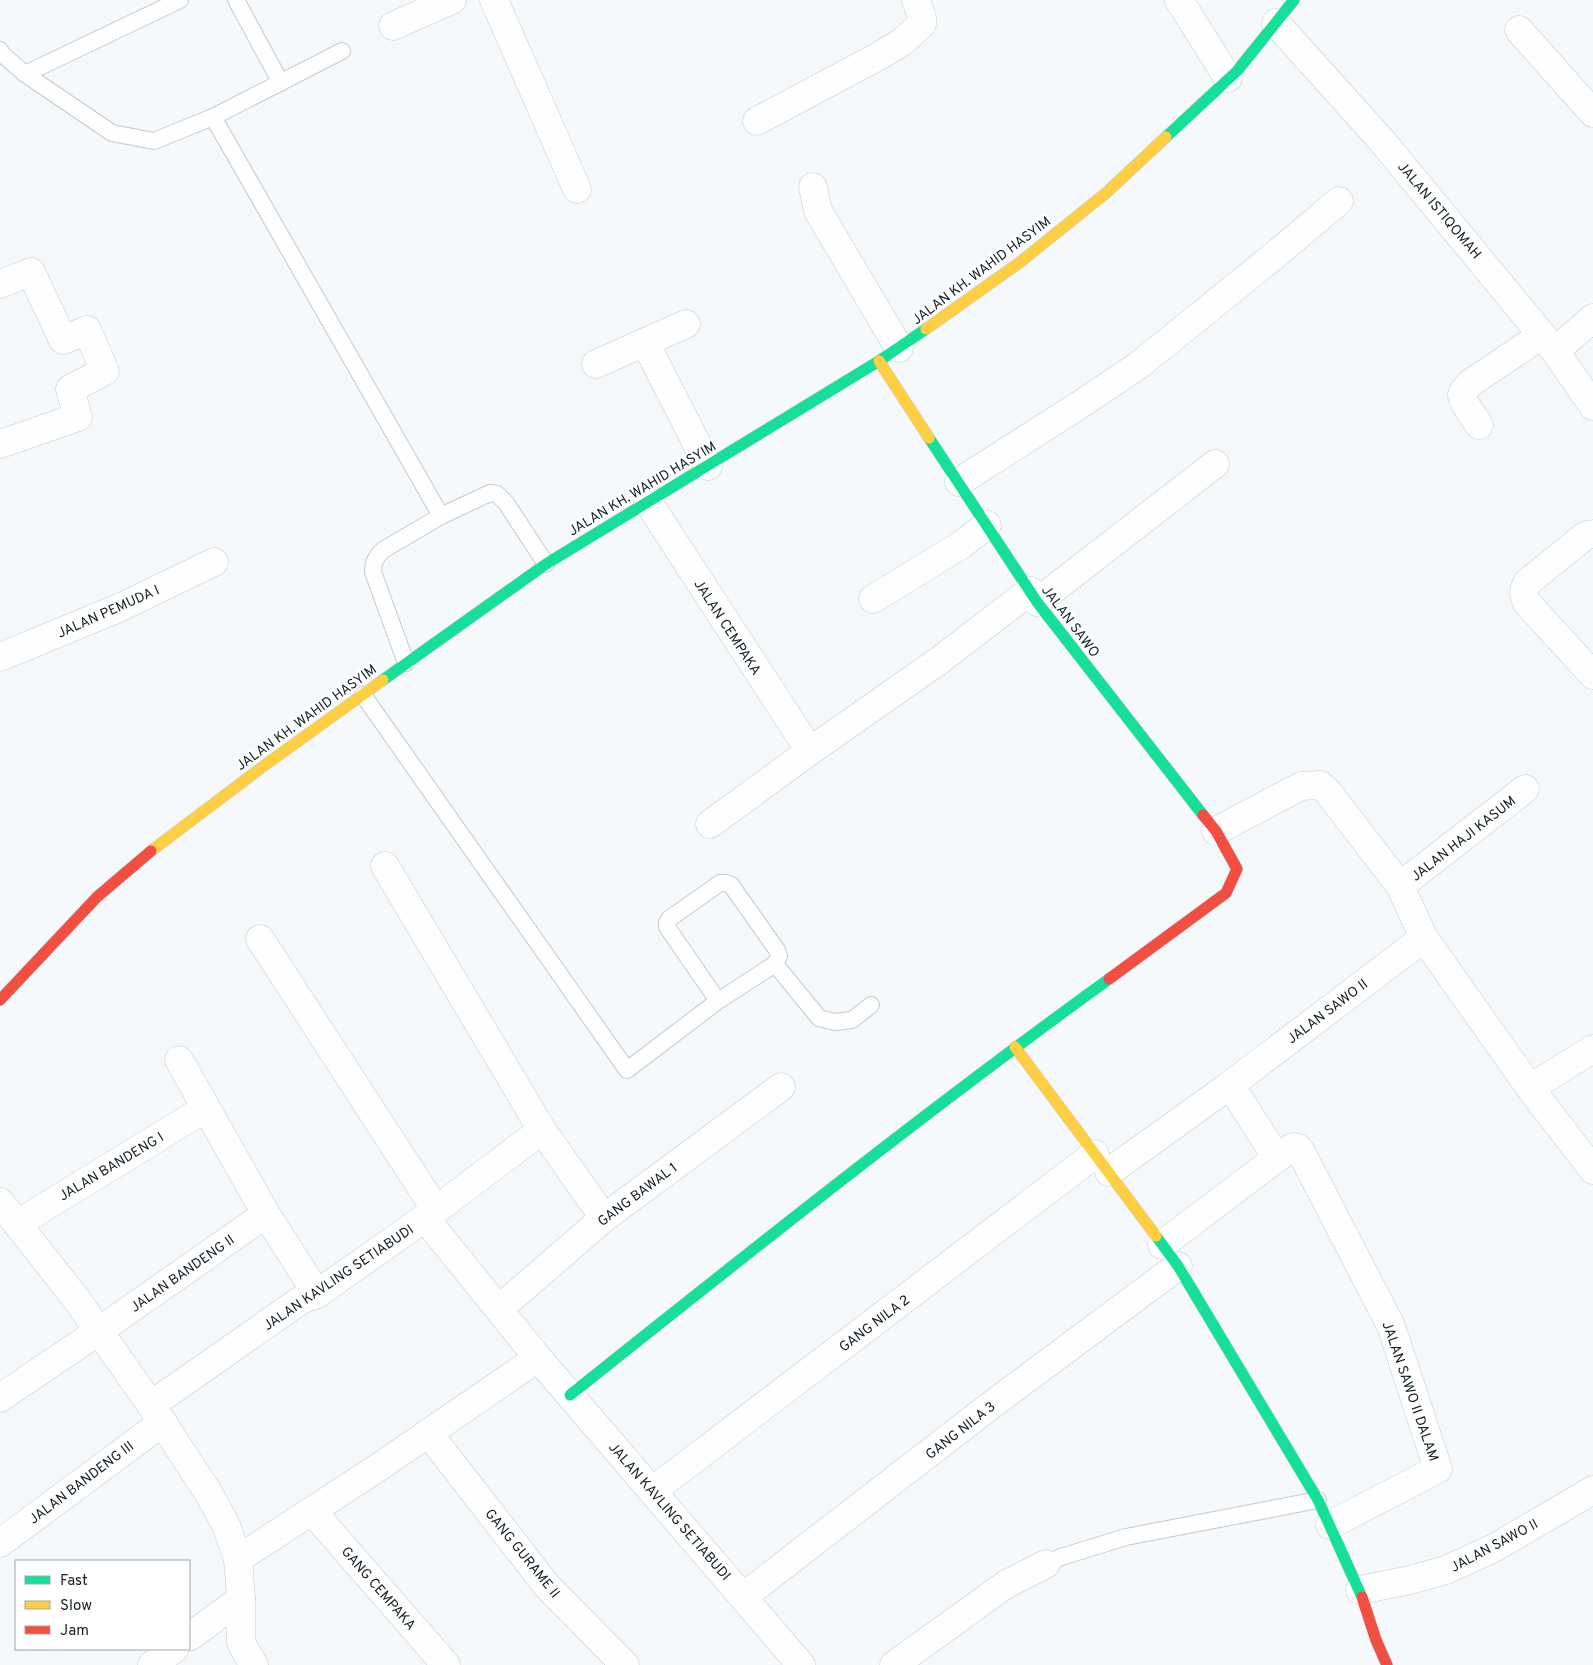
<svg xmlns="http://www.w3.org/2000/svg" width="1593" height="1665" viewBox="0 0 1593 1665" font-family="Overpass,sans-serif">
<rect width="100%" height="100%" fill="#f6f9fb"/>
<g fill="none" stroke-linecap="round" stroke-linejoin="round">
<defs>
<g id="lane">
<path d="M 236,0 L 281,83"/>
<path d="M 0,50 L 2,54 L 25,74 L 112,133 L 154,141 L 213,117 L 342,51"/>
<path d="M 25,74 L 180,0"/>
<path d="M 213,117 L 441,516"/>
<path d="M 406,663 L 373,572 C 373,562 376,557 383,550 L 441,516 L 490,493 L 497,494 L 506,503 L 546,564"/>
<path d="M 363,695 L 627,1070 L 718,1001 L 775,964 L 779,956 L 777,950 L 731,885 L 726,883 L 720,883 L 669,919 L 667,923 L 667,927 L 718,1001"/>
<path d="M 775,964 L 819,1018 L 835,1022 L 852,1020 L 871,1005"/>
<path d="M 1046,1564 L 1061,1557 L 1126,1537 L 1318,1500"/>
</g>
<g id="street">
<path d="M 494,0 L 577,189"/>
<path d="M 1179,0 L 1228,78"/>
<path d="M 1276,23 L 1382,141 L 1555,351 L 1593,406"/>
<path d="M 393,26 L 452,0"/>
<path d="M 1519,30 L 1593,113"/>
<path d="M 757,121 L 879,56 L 902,42 L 922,24 L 922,18 L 916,0"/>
<path d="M 813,187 L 818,211 L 899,348"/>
<path d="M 0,284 L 31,272 L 63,340 L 87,330 L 105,371 L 70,389 L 78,417 L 0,444"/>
<path d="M 645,342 L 708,466"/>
<path d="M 1555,351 L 1593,318"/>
<path d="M 596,364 L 686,324"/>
<path d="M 1479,425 C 1475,418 1462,402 1462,395 C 1463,391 1467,387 1469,384 L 1542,335"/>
<path d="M 959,482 L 1081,404 L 1139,365 L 1275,255 L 1339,201"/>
<path d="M 648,502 L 810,751"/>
<path d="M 1593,534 L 1586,535 L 1528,582 C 1522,590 1523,596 1528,604 L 1593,675"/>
<path d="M 873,599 L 961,545 L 987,525"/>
<path d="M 1037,602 L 1215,464"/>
<path d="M 0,657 L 119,608 L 214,562"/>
<path d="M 710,824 L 810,751 L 940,660 L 1030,591"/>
<path d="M 1216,831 L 1301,786 L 1320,785 L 1328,792 L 1400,886 L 1424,938 L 1530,1088 L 1593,1170"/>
<path d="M 385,866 L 542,1130 L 604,1218"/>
<path d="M 1400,886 L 1525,789"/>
<path d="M 260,939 L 436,1210"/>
<path d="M 179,1060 L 266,1214 L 317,1294"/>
<path d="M 1230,1085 L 1277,1158"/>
<path d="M 1530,1088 L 1593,1049"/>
<path d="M 1109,1172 L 1230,1085 L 1424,938"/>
<path d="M 0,1202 L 77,1300 L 151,1405 L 209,1494 L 226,1525 L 238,1559 L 241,1599 L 241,1643 L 254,1665"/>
<path d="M 425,1218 L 538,1358 L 801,1665"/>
<path d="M 17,1224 L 206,1108"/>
<path d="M 1162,1245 L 1277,1158 L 1293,1147 L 1298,1148 L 1301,1152 L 1391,1326 L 1438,1469 L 1330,1525"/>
<path d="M 499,1309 L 604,1218 L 781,1087"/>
<path d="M 0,1398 L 99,1331 L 266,1214"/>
<path d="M 151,1405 L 301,1300 L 317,1294 L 436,1210 L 542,1130"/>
<path d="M 429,1434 L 547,1586 L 625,1665"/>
<path d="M 652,1491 L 1095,1154"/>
<path d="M 312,1511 L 446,1665"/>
<path d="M 0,1543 L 163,1422"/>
<path d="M 238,1559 L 376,1469 L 538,1358"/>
<path d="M 1360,1590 L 1410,1580 L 1446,1570 L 1494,1548 L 1593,1490"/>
<path d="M 744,1596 L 990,1406 L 1178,1266"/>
<path d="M 189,1637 L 241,1599"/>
<path d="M 152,1665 L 174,1649"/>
<path d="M 894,1665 L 1005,1585 L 1046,1564"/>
</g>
<g id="fast">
<path d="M 1166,137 L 1237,71 L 1294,0"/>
<path d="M 929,438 L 1037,602 L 1203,815"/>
<path d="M 383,680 L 546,564 L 879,361 L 926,329"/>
<path d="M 1156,1236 L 1178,1266 L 1318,1500 L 1362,1597"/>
<path d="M 570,1395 C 747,1254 925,1112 1109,979"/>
</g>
<g id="slow">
<path d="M 926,329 L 1019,263 L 1106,193 L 1166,137"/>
<path d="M 879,361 L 929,438"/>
<path d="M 151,851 L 265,765 L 383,680"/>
<path d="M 1015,1047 L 1156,1236"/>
</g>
<g id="jam">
<path d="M 1109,979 L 1226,893 L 1237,869 L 1216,831 L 1203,815"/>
<path d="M 0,1000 L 97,897 L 151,851"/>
<path d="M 1362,1597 L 1376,1640 L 1387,1665"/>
</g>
</defs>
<use href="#lane" stroke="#c3cbcf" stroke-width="18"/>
<use href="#street" stroke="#c3cbcf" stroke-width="29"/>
<use href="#fast" stroke="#c3cbcf" stroke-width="12"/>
<use href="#slow" stroke="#c3cbcf" stroke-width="12"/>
<use href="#jam" stroke="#c3cbcf" stroke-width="12"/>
<use href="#lane" stroke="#fefefe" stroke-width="16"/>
<use href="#street" stroke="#fefefe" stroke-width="28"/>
<use href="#fast" stroke="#16e098" stroke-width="11"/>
<use href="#slow" stroke="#ffcf43" stroke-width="11"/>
<use href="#jam" stroke="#f24e42" stroke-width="11"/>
</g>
<g text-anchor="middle" stroke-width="4.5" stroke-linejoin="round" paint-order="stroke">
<g font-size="14" fill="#142026" stroke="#fff">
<text transform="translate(1440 210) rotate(50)" y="5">JALAN ISTIQOMAH</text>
<text transform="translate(981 270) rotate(-37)" y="5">JALAN KH. WAHID HASYIM</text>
<text transform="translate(642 488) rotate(-31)" y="5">JALAN KH. WAHID HASYIM</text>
<text transform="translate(108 611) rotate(-24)" y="5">JALAN PEMUDA I</text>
<text transform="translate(1071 621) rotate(53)" y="5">JALAN SAWO</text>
<text transform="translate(728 627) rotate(57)" y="5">JALAN CEMPAKA</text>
<text transform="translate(306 717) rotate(-36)" y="5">JALAN KH. WAHID HASYIM</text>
<text transform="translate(1463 838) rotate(-38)" y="5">JALAN HAJI KASUM</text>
<text transform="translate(1327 1011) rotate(-37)" y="5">JALAN SAWO II</text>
<text transform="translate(111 1166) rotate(-31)" y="5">JALAN BANDENG I</text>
<text transform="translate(637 1194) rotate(-37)" y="5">GANG BAWAL 1</text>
<text transform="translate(182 1273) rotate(-35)" y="5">JALAN BANDENG II</text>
<text transform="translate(338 1277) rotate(-34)" y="5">JALAN KAVLING SETIABUDI</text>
<text transform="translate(874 1323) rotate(-37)" y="5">GANG NILA 2</text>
<text transform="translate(1411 1391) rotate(71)" y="5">JALAN SAWO II DALAM</text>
<text transform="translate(960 1430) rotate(-38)" y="5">GANG NILA 3</text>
<text transform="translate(81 1482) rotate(-37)" y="5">JALAN BANDENG III</text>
<text transform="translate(670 1511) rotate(49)" y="5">JALAN KAVLING SETIABUDI</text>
<text transform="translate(1494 1545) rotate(-28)" y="5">JALAN SAWO II</text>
<text transform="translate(523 1553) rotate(51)" y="5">GANG GURAME II</text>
<text transform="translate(379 1588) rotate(49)" y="5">GANG CEMPAKA</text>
</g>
</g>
<rect x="15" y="1560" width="175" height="90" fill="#ffffff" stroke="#a1a6a8"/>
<rect x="25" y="1576" width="25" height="8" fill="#16e098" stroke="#a1a6a8"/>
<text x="60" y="1585" font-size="15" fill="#142026">Fast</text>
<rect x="25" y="1601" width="25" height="8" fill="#ffcf43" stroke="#a1a6a8"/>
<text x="60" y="1610" font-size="15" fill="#142026">Slow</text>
<rect x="25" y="1626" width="25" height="8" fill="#f24e42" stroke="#a1a6a8"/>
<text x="60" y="1635" font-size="15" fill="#142026">Jam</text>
</svg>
